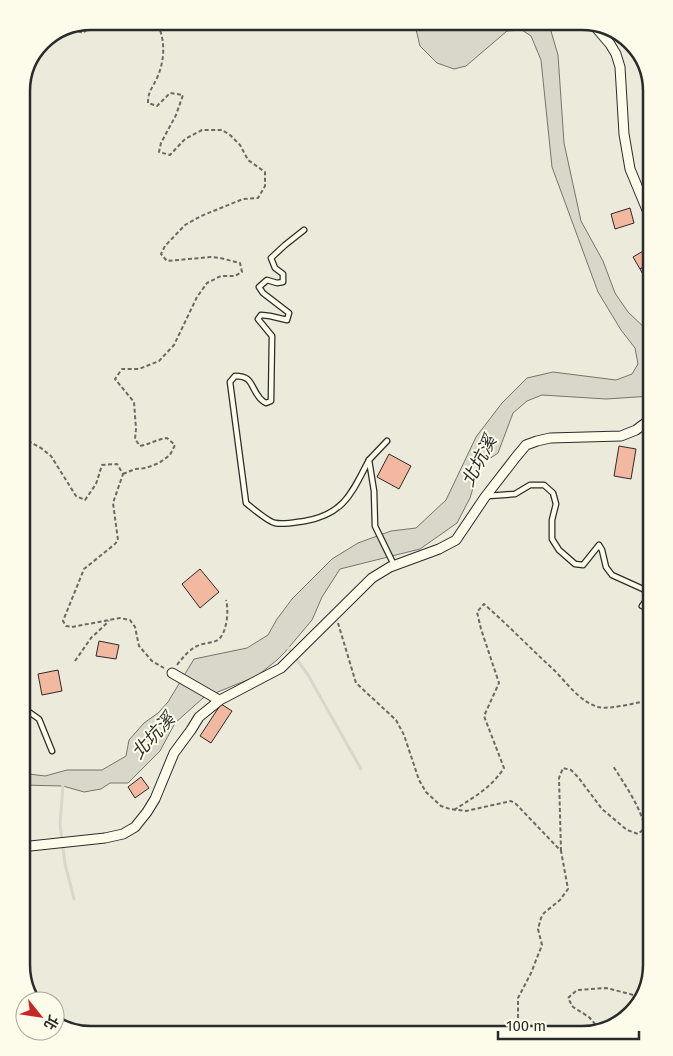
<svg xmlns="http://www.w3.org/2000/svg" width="673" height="1056" viewBox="0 0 673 1056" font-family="'Fira Sans','Noto Sans TC',sans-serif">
<rect width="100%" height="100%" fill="#fdfbea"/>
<path fill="#ecebdb" stroke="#74746e" d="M 91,21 L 587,21 L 620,33 L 644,60 L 652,91 L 652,965 L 640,1003 L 613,1027 L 582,1035 L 87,1035 L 55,1024 L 55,1001 L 33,1001 L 29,996 L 21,965 L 21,87 L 42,42 Z"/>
<path fill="#d8d7c9" stroke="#74746e" d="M 414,21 L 548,21 L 558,55 L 564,143 L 581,221 L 603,261 L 615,293 L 628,312 L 648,331 L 652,340 L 652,396 L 606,399 L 542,395 L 527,401 L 513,413 L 498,453 L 480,465 L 470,498 L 457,523 L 420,549 L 340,569 L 322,597 L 312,620 L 285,652 L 277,660 L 257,676 L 203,698 L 175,723 L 160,751 L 128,783 L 110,783 L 101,789 L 84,792 L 63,786 L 21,785 L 21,773 L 45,776 L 67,770 L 102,770 L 126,756 L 129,740 L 144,723 L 158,713 L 168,702 L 194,659 L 247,648 L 268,635 L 277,619 L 292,599 L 332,559 L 358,543 L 391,531 L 416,528 L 446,500 L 476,437 L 502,403 L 527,378 L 553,372 L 616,380 L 632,374 L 638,364 L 635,348 L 621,330 L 598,292 L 552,167 L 541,60 L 531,36 L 522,30 L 507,31 L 466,66 L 454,69 L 437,63 L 420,46 Z"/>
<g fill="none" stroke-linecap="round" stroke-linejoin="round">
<g stroke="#d8d7c9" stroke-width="3">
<path d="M 287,646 L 308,675 L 361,769"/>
<path d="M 62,784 L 63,786 L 60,824 L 65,864 L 74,899"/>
</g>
</g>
<g fill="#f2b8a0" stroke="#2b2b2b">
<path d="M 630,208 L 634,223 L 615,229 L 611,214 Z"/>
<path d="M 650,247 L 652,251 L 652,262 L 640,269 L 633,257 Z"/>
<path d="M 652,262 L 652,277 L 646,280 L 640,269 Z"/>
<path d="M 619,446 L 636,449 L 631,479 L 614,476 Z"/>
<path d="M 389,454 L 411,466 L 399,489 L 377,477 Z"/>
<path d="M 200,569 L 219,592 L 200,608 L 182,584 Z"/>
<path d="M 99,641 L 119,645 L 116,659 L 96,656 Z"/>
<path d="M 58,670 L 62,691 L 42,695 L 38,674 Z"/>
<path d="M 221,704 L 232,711 L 211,743 L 200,736 Z"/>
<path d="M 141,777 L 149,788 L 135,798 L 128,787 Z"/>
</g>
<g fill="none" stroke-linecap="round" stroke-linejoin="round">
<defs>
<g id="lane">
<path d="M 304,230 L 285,245 L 271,258 L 275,268 L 283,274 L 283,282 L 277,283 L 267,280 L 259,287 L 263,293 L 289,313 L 287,320 L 270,316 L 261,315 L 258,319 L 272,336 L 271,401 L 266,403 C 265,403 259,398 259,397 C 250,386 253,376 235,376 L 230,382 L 246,503 C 252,508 269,522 275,523 C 284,525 296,522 305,521 C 345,514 352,492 369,460 L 374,491 L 375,526 L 394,565"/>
<path d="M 369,460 L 387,441"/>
<path d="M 488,496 L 515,494 L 530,485 L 544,485 L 553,493 L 556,504 L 552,520 L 552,539 L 559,550 L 575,564 L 583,565 L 599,545 L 602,550 L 606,567 L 612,575 L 643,589 L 650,595 L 642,606 L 651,608 L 652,607"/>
<path d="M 21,716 L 29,712 L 39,719 L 52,751"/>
</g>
<g id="street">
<path d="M 592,23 L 610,44 L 616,54 L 620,67 L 624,134 L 630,169 L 652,222"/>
<path d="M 172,673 L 219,700"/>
<path d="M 21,847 L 105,838 L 123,834 L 135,827 L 147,812 L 155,799 L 174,753 L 191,730 L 199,717 L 220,700 L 281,668 L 372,578 L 390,567 L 439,549 L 456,540 L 485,497 L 516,457 L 526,445 L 537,441 L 550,438 L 621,436 L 636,430 L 652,418"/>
</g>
</defs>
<use href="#lane" stroke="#2b2b2b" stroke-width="7"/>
<use href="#street" stroke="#2b2b2b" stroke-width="11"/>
<g stroke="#6a6964" stroke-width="2" stroke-dasharray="4 2.5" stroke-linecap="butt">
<path d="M 72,29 L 83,33 L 97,21"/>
<path d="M 21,452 L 28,441 L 41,448 L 51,456 L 76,496 L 85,500 L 96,484 L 102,465 L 117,464 L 123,474 L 113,503 L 118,540 L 115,544 L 84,569 L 63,621 L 66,626 L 72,627 L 120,618 L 130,620 L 135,627 L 139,646 L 152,661 L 164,668"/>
<path d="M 123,474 L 135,469 L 146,468 L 159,463 L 170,455 L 175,445 L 167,438 C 158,439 150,444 140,446 L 135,439 L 136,429 L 134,402 L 115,379 L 122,369 L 139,369 L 159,361 L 174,345 L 197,297 L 207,283 L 221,276 L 235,276 L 242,272 L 240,263 L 220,258 L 211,257 L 167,261 L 161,254 L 165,246 L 185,225 L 201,216 L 243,199 L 258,198 L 265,186 L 265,172 L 248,160 L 240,145 L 230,135 L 222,130 L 202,130 L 185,139 L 170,155 L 159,152 L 161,143 L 176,115 L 183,95 L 170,93 L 157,106 L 148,103 C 148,91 152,89 157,78 C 165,60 166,39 156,21"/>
<path d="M 338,623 L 356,683 L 396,720 L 404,735 L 419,780 L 426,792 L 441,806 L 450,809 L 466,811 L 511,801 L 516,804 L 561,851 L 568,889 L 560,900 L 544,913 L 541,918 L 538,929 L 542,945 L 531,973 L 518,998 L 518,1035"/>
<path d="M 75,661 L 91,638 L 109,621"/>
<path d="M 177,665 C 183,657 189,650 197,646 C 204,642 215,644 220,638 C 227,630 229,610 226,600"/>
<path d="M 454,810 C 474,797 491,788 504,768 L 484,716 L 499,683 L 481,629 L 477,612 L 484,604 C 508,625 530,648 554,670 C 568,684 579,701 598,707 C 611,710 638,702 652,700"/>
<path d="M 561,851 L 559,778 L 563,768 L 571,770 L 578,777 L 602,809 L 627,830 L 638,834 L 645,828 C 641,808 624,783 613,766"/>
<path d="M 548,1035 L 556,1031 L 589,1031 L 596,1025 L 589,1017 L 573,1007 L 568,998 L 577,990 L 606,988 L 630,994 L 642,998"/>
</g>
<use href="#lane" stroke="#fdfbea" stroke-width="4.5"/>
<use href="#street" stroke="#fdfbea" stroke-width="9"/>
</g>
<g text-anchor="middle" stroke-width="4" stroke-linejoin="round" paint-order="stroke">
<g font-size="18" font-style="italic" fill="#2b2b2b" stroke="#fdfbea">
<text transform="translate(479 461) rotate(-63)" y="6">北坑溪</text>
<text transform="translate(153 736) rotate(-48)" y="6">北坑溪</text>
</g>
</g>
<path d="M0 0H673V1056H0ZM91 30H582A61 61 0 0 1 643 91V965A61 61 0 0 1 582 1026H91A61 61 0 0 1 30 965V91A61 61 0 0 1 91 30Z" fill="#fdfbea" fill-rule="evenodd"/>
<path fill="none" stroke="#2b2b2b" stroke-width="2.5" d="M91 30H582A61 61 0 0 1 643 91V965A61 61 0 0 1 582 1026H91A61 61 0 0 1 30 965V91A61 61 0 0 1 91 30Z"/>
<g transform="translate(40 1016) rotate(120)"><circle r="24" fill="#fdfbea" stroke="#a9a89e"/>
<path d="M0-4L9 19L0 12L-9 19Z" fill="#c62828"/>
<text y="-8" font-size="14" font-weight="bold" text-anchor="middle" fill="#2b2b2b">北</text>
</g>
<path d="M498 1031v8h141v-8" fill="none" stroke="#2b2b2b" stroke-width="2.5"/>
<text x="506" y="1031" font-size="15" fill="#2b2b2b" stroke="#fdfbea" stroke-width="4" paint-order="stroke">100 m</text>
</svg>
